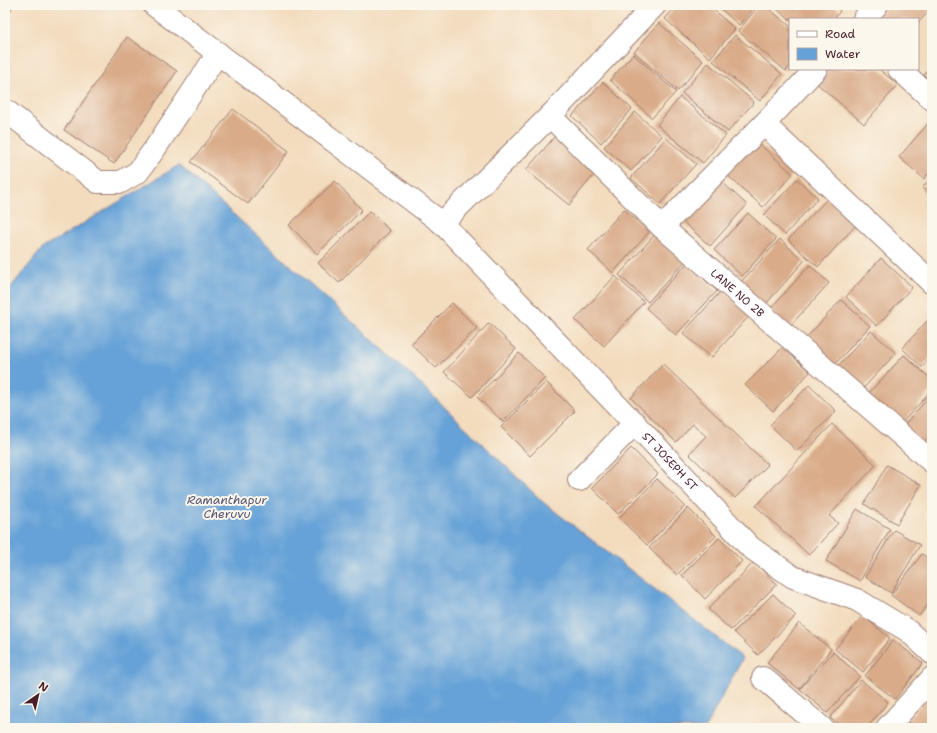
<svg xmlns="http://www.w3.org/2000/svg" width="937" height="733" viewBox="0 0 937 733" font-family="'Shantell Sans',sans-serif">
<rect width="100%" height="100%" fill="#fbf7ec"/>
<filter id="ink" filterUnits="userSpaceOnUse"><feTurbulence type="fractalNoise" baseFrequency=".025" numOctaves="2"/><feDisplacementMap in="SourceGraphic" scale="8" xChannelSelector="R" yChannelSelector="G"/><feConvolveMatrix kernelMatrix="1 2 1 2 8 2 1 2 1" color-interpolation-filters="sRGB"/></filter>
<filter id="wash" filterUnits="userSpaceOnUse"><feTurbulence type="fractalNoise" baseFrequency=".012" numOctaves="4" result="noise"/><feDisplacementMap in="SourceGraphic" scale="16" xChannelSelector="R" yChannelSelector="G"/><feGaussianBlur stdDeviation="0.9" result="paint"/><feColorMatrix in="noise" values="0 0 0 0 0 0 0 0 0 0 0 0 0 0 0 0 0 1.4 0 .05"/><feComposite in="paint" operator="in"/></filter>
<g filter="url(#wash)">
<rect width="100%" height="100%" fill="#f3dcbe"/>
<path fill="#66a2d7" stroke="#586081" d="M 179,165 L 410,374 L 543,502 L 743,658 L 705,728 L 5,728 L 5,294 L 43,248 Z"/>
<g id="blocks">
<g fill="#d9ab89">
<path d="M 5,5 L 8,5 L 12,8 L 5,17 Z"/>
<path d="M 677,5 L 708,5 L 735,29 L 710,58 L 665,19 Z"/>
<path d="M 716,5 L 756,5 L 739,25 Z"/>
<path d="M 759,5 L 764,5 L 790,26 L 790,66 L 786,71 L 738,31 Z"/>
<path d="M 772,5 L 833,5 L 840,11 L 834,19 L 790,19 L 790,20 Z"/>
<path d="M 888,5 L 928,5 L 932,8 L 918,23 L 918,19 L 876,19 Z"/>
<path d="M 659,23 L 703,61 L 678,91 L 634,52 Z"/>
<path d="M 735,35 L 782,74 L 760,101 L 713,61 Z"/>
<path d="M 127,37 L 177,71 L 114,164 L 64,130 Z"/>
<path d="M 633,54 L 676,92 L 652,118 L 610,80 Z"/>
<path d="M 708,63 L 754,102 L 728,132 L 682,93 Z"/>
<path d="M 932,66 L 932,83 L 924,75 Z"/>
<path d="M 827,69 L 879,69 L 898,85 L 864,124 L 815,82 Z"/>
<path d="M 603,82 L 632,109 L 601,143 L 572,116 Z"/>
<path d="M 680,97 L 726,135 L 703,163 L 657,125 Z"/>
<path d="M 233,109 L 289,151 L 248,204 L 191,162 Z"/>
<path d="M 635,112 L 662,136 L 631,171 L 604,147 Z"/>
<path d="M 932,119 L 932,169 L 924,179 L 899,157 Z"/>
<path d="M 556,135 L 598,170 L 569,205 L 526,170 Z"/>
<path d="M 666,138 L 696,164 L 660,204 L 631,178 Z"/>
<path d="M 756,141 L 793,174 L 763,207 L 726,174 Z"/>
<path d="M 932,177 L 932,197 L 922,188 Z"/>
<path d="M 797,179 L 818,198 L 785,235 L 764,215 Z"/>
<path d="M 720,180 L 747,205 L 710,246 L 682,221 Z"/>
<path d="M 335,181 L 362,210 L 317,254 L 289,225 Z"/>
<path d="M 827,199 L 856,225 L 818,267 L 788,240 Z"/>
<path d="M 624,209 L 649,232 L 613,273 L 588,250 Z"/>
<path d="M 370,211 L 390,231 L 339,283 L 318,263 Z"/>
<path d="M 748,213 L 776,239 L 742,276 L 714,250 Z"/>
<path d="M 657,232 L 687,259 L 648,302 L 619,275 Z"/>
<path d="M 780,239 L 804,261 L 764,306 L 740,283 Z"/>
<path d="M 881,258 L 912,287 L 877,326 L 846,297 Z"/>
<path d="M 687,263 L 717,291 L 676,335 L 646,308 Z"/>
<path d="M 810,265 L 829,283 L 789,327 L 769,310 Z"/>
<path d="M 615,276 L 644,302 L 604,346 L 575,320 Z"/>
<path d="M 722,290 L 750,315 L 711,358 L 683,333 Z"/>
<path d="M 841,300 L 870,326 L 835,364 L 806,338 Z"/>
<path d="M 452,303 L 477,328 L 436,368 L 411,344 Z"/>
<path d="M 932,316 L 932,356 L 922,367 L 902,348 Z"/>
<path d="M 489,323 L 516,349 L 472,397 L 444,372 Z"/>
<path d="M 871,331 L 896,353 L 859,393 L 834,370 Z"/>
<path d="M 783,347 L 810,372 L 773,411 L 745,385 Z"/>
<path d="M 519,353 L 545,378 L 503,422 L 477,397 Z"/>
<path d="M 904,355 L 932,380 L 932,390 L 899,426 L 866,396 Z"/>
<path d="M 663,364 L 768,465 L 735,498 L 689,454 L 706,436 L 693,424 L 676,442 L 631,398 Z"/>
<path d="M 546,382 L 575,411 L 530,456 L 501,427 Z"/>
<path d="M 809,385 L 836,411 L 797,451 L 770,425 Z"/>
<path d="M 932,394 L 932,433 L 923,443 L 904,425 Z"/>
<path d="M 832,424 L 876,465 L 829,516 L 838,523 L 809,555 L 756,506 Z"/>
<path d="M 631,448 L 658,474 L 618,514 L 592,488 Z"/>
<path d="M 887,465 L 921,485 L 897,524 L 864,504 Z"/>
<path d="M 657,479 L 685,506 L 647,545 L 619,518 Z"/>
<path d="M 688,508 L 716,536 L 677,575 L 649,548 Z"/>
<path d="M 857,509 L 890,529 L 860,581 L 826,561 Z"/>
<path d="M 894,530 L 920,545 L 891,593 L 865,577 Z"/>
<path d="M 719,538 L 742,561 L 705,599 L 682,575 Z"/>
<path d="M 922,554 L 932,561 L 932,599 L 919,616 L 891,595 Z"/>
<path d="M 754,562 L 777,584 L 731,630 L 708,609 Z"/>
<path d="M 773,594 L 796,616 L 758,655 L 734,632 Z"/>
<path d="M 863,616 L 890,638 L 863,672 L 835,649 Z"/>
<path d="M 799,623 L 831,649 L 799,689 L 767,663 Z"/>
<path d="M 893,640 L 923,663 L 895,699 L 865,676 Z"/>
<path d="M 833,652 L 860,676 L 827,713 L 800,689 Z"/>
<path d="M 861,680 L 888,702 L 867,728 L 843,728 L 830,718 Z"/>
<path d="M 932,692 L 932,728 L 915,728 L 907,721 Z"/>
</g>
</g>
</g>
<g filter="url(#ink)">
<use href="#blocks" fill-opacity="0" stroke="#9e7e74" stroke-width="1"/>
<g fill="none" stroke-linecap="round" stroke-linejoin="round">
<defs>
<g id="minor">
<path id="s1" d="M 154,5 L 442,223 L 657,447 L 750,547 L 793,577 L 857,600 L 907,630 L 932,653"/>
<path d="M 864,19 L 877,5"/>
<path d="M 899,69 L 932,99"/>
<path d="M 5,110 L 98,182 L 121,182 L 138,172 L 156,147 L 218,53"/>
<path id="s2" d="M 550,116 L 662,227 L 932,462"/>
<path d="M 764,124 L 932,283"/>
<path d="M 442,223 L 550,116 L 655,5"/>
<path d="M 662,227 L 764,124 L 816,69"/>
<path d="M 579,480 L 635,423"/>
<path d="M 763,678 L 822,728"/>
<path d="M 887,728 L 932,678"/>
</g>
</defs>
<use href="#minor" stroke="#9e7e74" stroke-width="24"/>
<use href="#minor" stroke="#fff" stroke-width="22"/>
</g>
</g>
<g text-anchor="middle" stroke-width="4" stroke-linejoin="round" paint-order="stroke">
<g font-size="11" fill="#4a1f2b" stroke="#fbf7ec">
<text dy="4" stroke="none"><textPath href="#s2" startOffset="258">LANE NO 2B</textPath></text>
<text dy="4" stroke="none"><textPath href="#s1" startOffset="691">ST JOSEPH ST</textPath></text>
</g>
<g font-size="12" font-style="italic" fill="#555370" stroke="#fbf7ec">
<text x="227" y="504">Ramanthapur<tspan x="227" dy="14">Cheruvu</tspan></text>
</g>
</g>
<rect width="937" height="733" fill="none" stroke="#fbf7ec" stroke-width="20"/>
<rect x="789" y="18" width="130" height="52" fill="#fbf7ec" stroke="#b4a19f"/>
<rect x="797" y="31" width="20" height="6" fill="#ffffff" stroke="#b4a19f"/>
<text x="825" y="38" font-size="12" fill="#4a1f2b">Road</text>
<rect x="797" y="48" width="20" height="12" fill="#66a2d7" stroke="#b4a19f"/>
<text x="825" y="58" font-size="12" fill="#4a1f2b">Water</text>
<g transform="translate(38 695) rotate(34)" stroke="#fbf7ec" stroke-width="3" paint-order="stroke">
<path d="M0-3L7 15L0 10L-7 15Z" fill="#4a1f2b"/>
<text y="-6" font-size="11" font-weight="bold" text-anchor="middle" fill="#4a1f2b">N</text>
</g>
</svg>
